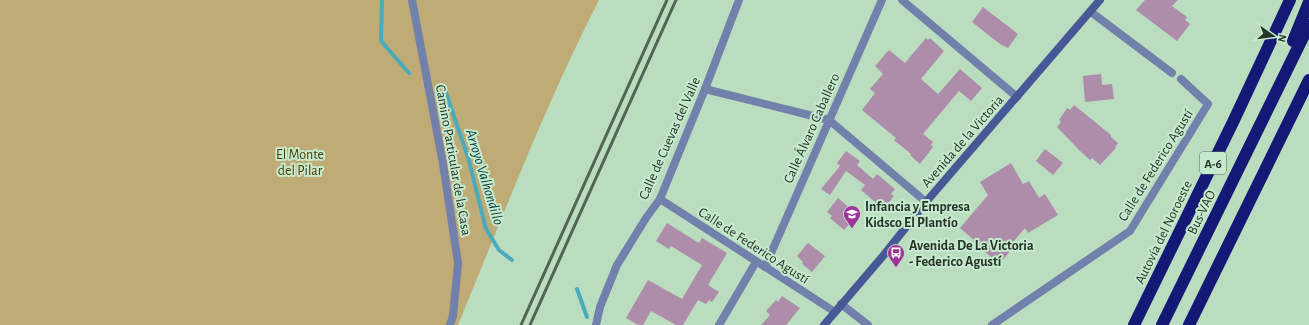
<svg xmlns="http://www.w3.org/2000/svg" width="1309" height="325" viewBox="0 0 1309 325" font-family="'Alegreya Sans',sans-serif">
<rect width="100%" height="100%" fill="#baddc0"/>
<path fill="#bfab75" d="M 0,0 L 599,0 C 545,105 503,216 458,325 L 0,325 Z"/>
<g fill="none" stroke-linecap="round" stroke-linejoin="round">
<g stroke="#4babbc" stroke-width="4">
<path d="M 382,0 L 381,41 L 409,73"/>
<path d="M 446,93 L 468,157 L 486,229 L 499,250 L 512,260"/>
<path d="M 577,289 L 587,317"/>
</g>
</g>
<g fill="#ad8da9">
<path d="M 1145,0 L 1178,0 L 1172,6 L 1187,17 L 1185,20 L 1190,24 L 1177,41 L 1136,10 Z"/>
<path d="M 983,7 L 1018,34 L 1008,48 L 1000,44 L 972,22 Z"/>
<path d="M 926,38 L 928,40 L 930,38 L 944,51 L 921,79 L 938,94 L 960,69 L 982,88 L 971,101 L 959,91 L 923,134 L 933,142 L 931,145 L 933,147 L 920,164 L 910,155 L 911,154 L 894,140 L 896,138 L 862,110 L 875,93 L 870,89 L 883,74 L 875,66 L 889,50 L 905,63 Z"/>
<path d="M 1101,74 L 1102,85 L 1112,84 L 1114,99 L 1085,102 L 1083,76 Z"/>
<path d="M 1074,105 L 1111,135 L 1111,137 L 1118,143 L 1115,147 L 1116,148 L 1100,165 L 1092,158 L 1090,160 L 1080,151 L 1057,127 L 1061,122 L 1059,120 L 1067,108 L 1070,110 Z"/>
<path d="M 1045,149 L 1063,163 L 1053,175 L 1036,161 Z"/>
<path d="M 846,151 L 860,161 L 857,165 L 873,179 L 877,174 L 895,189 L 891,194 L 894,196 L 884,208 L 881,206 L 881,207 L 861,190 L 865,185 L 846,171 L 830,195 L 821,189 L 840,166 L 837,163 Z"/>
<path d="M 1011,163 L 1023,184 L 1029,181 L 1039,198 L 1045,194 L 1058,215 L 1028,233 L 1025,228 L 1008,248 L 1011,250 L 1002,261 L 998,258 L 996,261 L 973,242 L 974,240 L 960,228 L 988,195 L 980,182 Z"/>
<path d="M 838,198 L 858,215 L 844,230 L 830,218 L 832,216 L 827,212 Z"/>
<path d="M 667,223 L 699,243 L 702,238 L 727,253 L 708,285 L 719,292 L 712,302 L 709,300 L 706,304 L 698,300 L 683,325 L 676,325 L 651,311 L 643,325 L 638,325 L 626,318 L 648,280 L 682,299 L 702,265 L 671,246 L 669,249 L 656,241 Z"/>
<path d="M 808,243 L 825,256 L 812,272 L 802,264 L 803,262 L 797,256 Z"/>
<path d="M 782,296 L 800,308 L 786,325 L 761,325 L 770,315 L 766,311 L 776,300 L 778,302 Z"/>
</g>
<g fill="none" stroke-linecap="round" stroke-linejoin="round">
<g stroke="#7280ac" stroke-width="8">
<path d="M 412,0 L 443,164 L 458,263 L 453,316 L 450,325"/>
<path d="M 902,0 L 1017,97"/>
<path d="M 1091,12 L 1172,73"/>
<path d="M 705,89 L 829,120 L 926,202"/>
<path d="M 660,199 L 835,312"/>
<path d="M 765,267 L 882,0"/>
<path d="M 841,304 L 868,325"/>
<path d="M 596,325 L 600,307 L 617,265 L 646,218 L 660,199 L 705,89 L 739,0"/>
<path d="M 719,325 L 756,262"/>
<path d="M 992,325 L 1130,231 L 1208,104 L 1181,79"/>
</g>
<path stroke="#465896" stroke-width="8" d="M 824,325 L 883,256 L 926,202 L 1100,0"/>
<g stroke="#151976" stroke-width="12">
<path d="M 1293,41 L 1309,2"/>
<path d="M 1134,325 L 1234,120 L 1290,0"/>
<path d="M 1162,325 L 1309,25"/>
<path d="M 1189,325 L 1309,80"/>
</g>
<g stroke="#516554" stroke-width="3">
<path d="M 521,325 L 667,0"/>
<path d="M 530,325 L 676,0"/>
</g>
</g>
<defs>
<symbol id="school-pin" viewBox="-11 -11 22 30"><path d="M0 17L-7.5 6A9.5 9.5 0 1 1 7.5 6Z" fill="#9d3497" stroke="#c6eacd"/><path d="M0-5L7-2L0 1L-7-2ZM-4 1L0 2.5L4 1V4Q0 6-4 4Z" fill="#fff"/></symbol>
<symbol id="bus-pin" viewBox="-11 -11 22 30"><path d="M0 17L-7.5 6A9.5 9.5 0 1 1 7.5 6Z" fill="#9d3497" stroke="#c6eacd"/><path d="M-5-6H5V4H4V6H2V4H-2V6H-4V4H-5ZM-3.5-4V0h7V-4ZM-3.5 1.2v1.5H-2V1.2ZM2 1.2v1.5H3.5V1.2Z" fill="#fff"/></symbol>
</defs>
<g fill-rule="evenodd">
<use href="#school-pin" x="842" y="204" width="20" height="27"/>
<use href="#bus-pin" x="886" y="243" width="20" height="27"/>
</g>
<g text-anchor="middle" stroke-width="4" stroke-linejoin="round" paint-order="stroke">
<rect fill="#c6eacd" stroke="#566a5a" stroke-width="1" x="1200" y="152" width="26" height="22" rx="3"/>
<g font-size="13" font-weight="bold" fill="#263328">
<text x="1213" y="168">A-6</text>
</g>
<g font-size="14" fill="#263328" stroke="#c6eacd">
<text transform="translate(811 128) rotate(-66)" y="5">Calle Álvaro Caballero</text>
<text transform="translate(669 138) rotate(-66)" y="5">Calle de Cuevas del Valle</text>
<text transform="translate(962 141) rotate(-49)" y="5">Avenida de la Victoria</text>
<text transform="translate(454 160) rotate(80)" y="5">Camino Particular de la Casa</text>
<text transform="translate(1155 165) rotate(-58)" y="5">Calle de Federico Agustí</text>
<text transform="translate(1201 212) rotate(-64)" y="5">Bus-VAO</text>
<text transform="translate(1163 232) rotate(-64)" y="5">Autovía del Noroeste</text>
<text transform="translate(754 245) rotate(33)" y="5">Calle de Federico Agustí</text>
</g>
<g font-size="14" fill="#4c3a00" stroke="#c6eacd">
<text x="300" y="159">El Monte<tspan x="300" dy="16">del Pilar</tspan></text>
</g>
<g font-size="14" font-weight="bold" fill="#263328" stroke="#c6eacd" text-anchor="start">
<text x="865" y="211">Infancia y Empresa<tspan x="865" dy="16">Kidsco El Plantío</tspan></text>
<text x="909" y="250">Avenida De La Victoria<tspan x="909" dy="16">- Federico Agustí</tspan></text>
</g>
<g font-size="15" font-style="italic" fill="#06363d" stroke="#c6eacd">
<text transform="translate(485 177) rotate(73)" y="5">Arroyo Valhondillo</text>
</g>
</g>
<g transform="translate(1273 36) rotate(104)" stroke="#c6eacd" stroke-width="3" paint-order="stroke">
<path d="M0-3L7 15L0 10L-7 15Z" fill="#263328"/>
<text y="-6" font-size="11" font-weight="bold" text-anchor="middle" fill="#263328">N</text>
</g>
</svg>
